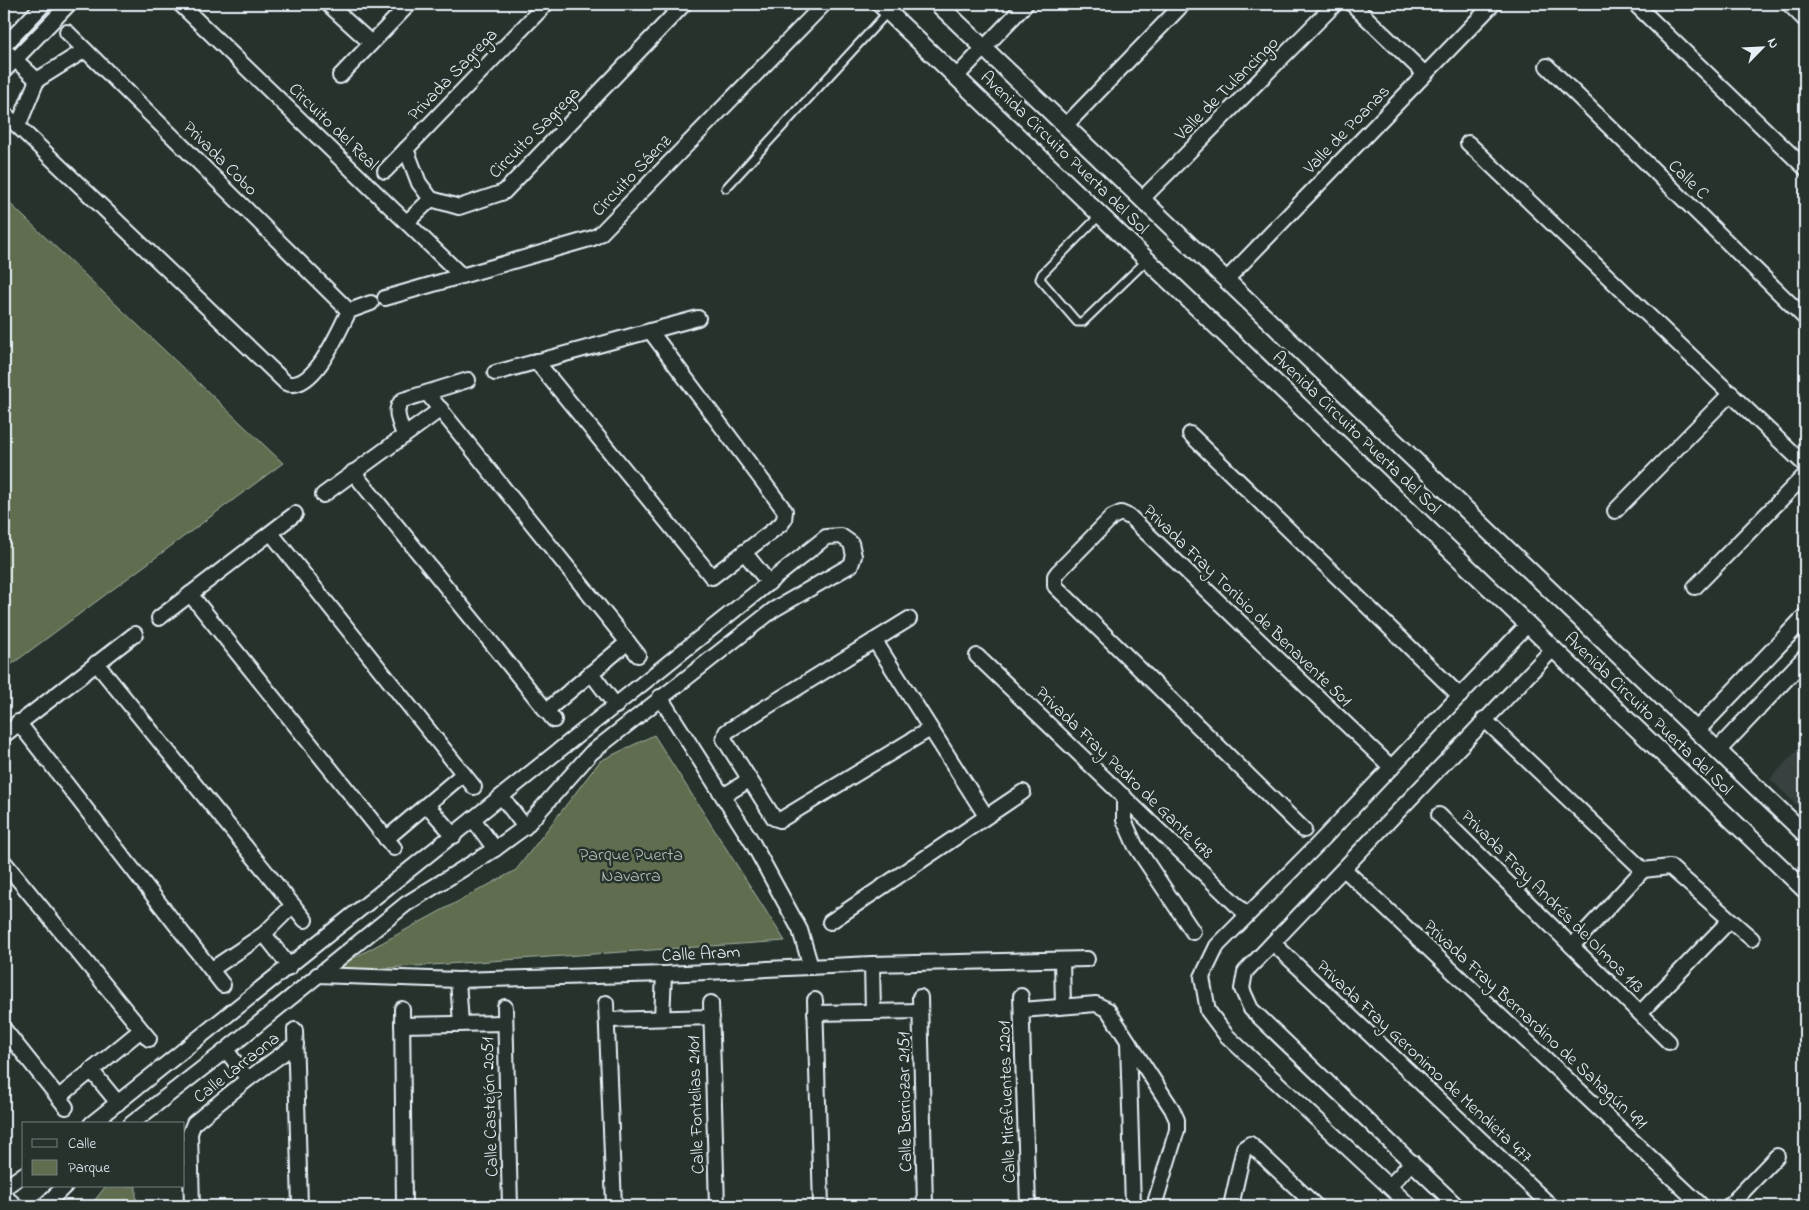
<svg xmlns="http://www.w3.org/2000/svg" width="1809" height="1210" viewBox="0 0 1809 1210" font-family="'Indie Flower',sans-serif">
<rect width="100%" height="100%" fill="#26332d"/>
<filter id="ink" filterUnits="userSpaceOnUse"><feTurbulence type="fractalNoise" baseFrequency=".02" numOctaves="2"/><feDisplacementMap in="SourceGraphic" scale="10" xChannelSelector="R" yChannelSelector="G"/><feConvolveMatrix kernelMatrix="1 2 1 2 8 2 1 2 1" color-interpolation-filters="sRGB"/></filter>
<g filter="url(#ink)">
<path fill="#37403f" d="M 1805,742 L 1805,813 L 1770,779 Z"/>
<g fill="#606e4f" stroke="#a4b0a4">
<path d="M 4,198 L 283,463 L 4,670 Z"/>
<path d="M 654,735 L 785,941 L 328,972 L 516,870 L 600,761 Z"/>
<path d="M 106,1186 L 136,1186 L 136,1206 L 90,1206 Z"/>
</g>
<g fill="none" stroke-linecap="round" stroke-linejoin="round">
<defs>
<g id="service">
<path d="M 726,188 L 888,12"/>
<path d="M 1100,215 L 1042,274 L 1040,279 L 1077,322 L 1083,322 L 1147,260"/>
</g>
<g id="minor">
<path d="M 180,4 L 461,275"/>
<path d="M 328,4 L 371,43"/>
<path d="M 1352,4 L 1425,74"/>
<path d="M 1635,4 L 1805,168"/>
<path d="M 1789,4 L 1805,20"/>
<path d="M 67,32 L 349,311"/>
<path d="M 4,46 L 44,4"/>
<path d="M 8,53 L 37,80"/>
<path d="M 1547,66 L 1805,318"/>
<path d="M 4,71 L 69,4"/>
<path d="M 340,76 L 409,4"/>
<path d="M 957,76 L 1026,4"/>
<path d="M 4,113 L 286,383 C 314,393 339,330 349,311 L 371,303"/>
<path d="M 18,126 L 37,80 L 85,50"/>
<path d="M 1065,126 L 1183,4"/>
<path d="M 1468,143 L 1805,465"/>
<path d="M 406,149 L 419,183 L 431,199 L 459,207 L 504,192 L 684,4"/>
<path d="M 385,171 L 546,4"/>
<path d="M 1142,199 L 1335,4"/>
<path d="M 407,222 L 431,199"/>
<path d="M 1226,280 L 1493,4"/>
<path d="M 385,298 L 593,238 L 600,234 L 824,4"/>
<path d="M 536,361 L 712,577 L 781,524 L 784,520 L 785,511 L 651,332"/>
<path d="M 495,373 L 698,318"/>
<path d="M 427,393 L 638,655"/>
<path d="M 1190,434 L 1460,696"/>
<path d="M 404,435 C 400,423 392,409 403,400 L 468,380"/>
<path d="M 353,472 L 554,720"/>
<path d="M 323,495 L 441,409"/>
<path d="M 1615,511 L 1731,393"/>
<path d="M 271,533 L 474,787"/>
<path d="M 744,552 L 769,583"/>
<path d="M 1695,587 L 1805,475"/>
<path d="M 190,594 L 394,848"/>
<path d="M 159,618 L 295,514"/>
<path d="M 909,619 L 726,732 L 724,739 L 774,818 L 780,820 L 930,729"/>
<path d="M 875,641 L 986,816"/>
<path d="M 977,656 L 1247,915"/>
<path d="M 96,663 L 305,920"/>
<path d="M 591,673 L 616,706"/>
<path d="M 660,697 L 752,842 L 800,930 L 811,967"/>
<path d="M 546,711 L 628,642"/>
<path d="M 1484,719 L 1643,870 L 1670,867 L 1752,939"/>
<path d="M 18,722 L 223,985"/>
<path d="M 4,735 L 135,634"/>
<path d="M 723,796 L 749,780"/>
<path d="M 1124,796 L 1124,820 L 1135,845 L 1193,932"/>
<path d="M 502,797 L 525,827"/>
<path d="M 427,805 L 454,836"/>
<path d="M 1439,815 L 1669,1042"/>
<path d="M 473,819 L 495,849"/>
<path d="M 1304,830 L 1055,586 L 1055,576 L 1058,572 L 1112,517 L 1121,513 L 1130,517 L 1392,768"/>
<path d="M 386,839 L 463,774"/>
<path d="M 4,862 L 149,1039"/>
<path d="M 1344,869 L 1702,1206"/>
<path d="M 830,922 L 1023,792"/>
<path d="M 264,934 L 290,967"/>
<path d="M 1273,943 L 1551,1206"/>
<path d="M 1572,946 L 1643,870"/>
<path d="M 1062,960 L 1063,1006"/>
<path d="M 872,964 L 873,1012"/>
<path d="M 212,969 L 264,934 L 293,905"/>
<path d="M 317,975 L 458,980 L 664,974 L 872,964 L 1087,959"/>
<path d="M 458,980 L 461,1024"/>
<path d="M 1021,996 L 1028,1206"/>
<path d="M 920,997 L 925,1206"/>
<path d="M 815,1000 L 821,1206"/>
<path d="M 606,1003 L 614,1206"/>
<path d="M 711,1003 L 717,1206"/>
<path d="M 505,1007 L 510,1206"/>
<path d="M 402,1009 L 404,1206"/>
<path d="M 1022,1010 L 1096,1004 L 1108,1010 L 1172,1109 L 1177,1120 L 1177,1130 L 1154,1206"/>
<path d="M 815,1013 L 920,1011"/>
<path d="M 1640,1013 L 1730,920"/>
<path d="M 662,1018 L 664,974"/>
<path d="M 607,1020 L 712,1017"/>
<path d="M 402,1025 L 505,1023"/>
<path d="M 4,1029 L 66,1107"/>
<path d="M 295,1030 L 300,1206"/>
<path d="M 1128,1042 L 1133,1206"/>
<path d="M 226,1050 L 248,1079"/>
<path d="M 91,1070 L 118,1103"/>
<path d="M 59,1097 L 141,1030"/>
<path d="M 91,1124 L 826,537 L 841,536 L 851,543 L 854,556 L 851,565 L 773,610 L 591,753 L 525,827 L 495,849 L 406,904 L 226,1050 L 131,1124"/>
<path d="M 1390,1186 L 1412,1162"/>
<path d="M 4,1188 L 24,1174"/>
<path d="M 4,1196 L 16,1206"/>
<path d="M 44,1206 L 65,1186"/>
<path d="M 192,1206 L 190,1133 L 194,1123 L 248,1079 L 296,1044"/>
<path d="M 1231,1206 L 1244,1148 L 1250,1144 L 1316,1206"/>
<path d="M 1410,1206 L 1226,1035 L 1208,1011 L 1202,977 L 1217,946 L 1318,844 L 1528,624"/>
<path d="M 1457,1206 L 1251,1009 L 1242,989 L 1245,972 L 1553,649"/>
<path d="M 1729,1206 L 1777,1156"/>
</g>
<g id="tertiary">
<path d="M 880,4 L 1805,890"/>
<path d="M 938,4 L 1805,834"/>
<path d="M 1697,730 L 1805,617"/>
<path d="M 1718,750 L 1805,658"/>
</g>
</defs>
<use href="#service" stroke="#e8f1f8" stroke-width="11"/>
<use href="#minor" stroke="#e8f1f8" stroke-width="18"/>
<use href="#tertiary" stroke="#e8f1f8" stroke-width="20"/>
<use href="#service" stroke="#26332d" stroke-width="7"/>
<use href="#minor" stroke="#26332d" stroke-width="14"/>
<use href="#tertiary" stroke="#26332d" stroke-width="16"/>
</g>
</g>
<g text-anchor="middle" stroke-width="5" stroke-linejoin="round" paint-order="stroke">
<g font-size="18" fill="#e8f1f8" stroke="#26332d">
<text transform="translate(452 74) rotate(-46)" y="6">Privada Sagrega</text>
<text transform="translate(1226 88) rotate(-45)" y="6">Valle de Tulancingo</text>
<text transform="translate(334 126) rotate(44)" y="6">Circuito del Real</text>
<text transform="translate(1346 129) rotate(-46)" y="6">Valle de Poanas</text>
<text transform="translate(534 132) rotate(-45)" y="6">Circuito Sagrega</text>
<text transform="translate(1065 152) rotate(44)" y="6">Avenida Circuito Puerta del Sol</text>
<text transform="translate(221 158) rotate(45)" y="6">Privada Cobo</text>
<text transform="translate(631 175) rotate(-46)" y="6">Circuito Sáenz</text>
<text transform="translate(1689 179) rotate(44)" y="6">Calle C</text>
<text transform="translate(1357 432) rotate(44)" y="6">Avenida Circuito Puerta del Sol</text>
<text transform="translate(1248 605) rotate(44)" y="6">Privada Fray Toribio de Benavente 501</text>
<text transform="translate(1649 713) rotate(44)" y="6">Avenida Circuito Puerta del Sol</text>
<text transform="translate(1125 772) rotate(44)" y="6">Privada Fray Pedro de Gante 478</text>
<text transform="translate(1553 901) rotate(45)" y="6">Privada Fray Andrés de Olmos 113</text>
<text transform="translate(701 953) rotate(-3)" y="6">Calle Aram</text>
<text transform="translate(1536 1024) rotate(43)" y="6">Privada Fray Bernardino de Sahagún 491</text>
<text transform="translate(1425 1061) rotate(43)" y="6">Privada Fray Geronimo de Mendieta 477</text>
<text transform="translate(236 1067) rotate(-38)" y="6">Calle Larraona</text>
<text transform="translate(904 1102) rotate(-91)" y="6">Calle Berriozar 2151</text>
<text transform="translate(1006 1102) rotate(-92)" y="6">Calle Mirafuentes 2201</text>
<text transform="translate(695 1105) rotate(-92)" y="6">Calle Fontelias 2101</text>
<text transform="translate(489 1107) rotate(-92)" y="6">Calle Castejón 2051</text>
</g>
<g font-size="18" fill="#b2bdb4" stroke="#26332d">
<text x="631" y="860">Parque Puerta<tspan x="631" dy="21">Navarra</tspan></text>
</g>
</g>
<rect width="1809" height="1210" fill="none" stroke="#26332d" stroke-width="20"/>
<rect x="10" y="10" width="1789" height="1190" fill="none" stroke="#e8f1f8" stroke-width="2" filter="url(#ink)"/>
<rect x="22" y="1122" width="162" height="65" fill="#26332d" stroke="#747f7e"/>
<rect x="32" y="1139" width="25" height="8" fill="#26332d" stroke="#747f7e"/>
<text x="68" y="1148" font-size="15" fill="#e8f1f8">Calle</text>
<rect x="32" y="1160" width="25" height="15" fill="#606e4f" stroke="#747f7e"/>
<text x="68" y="1172" font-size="15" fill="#e8f1f8">Parque</text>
<g transform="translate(1762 48) rotate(66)" stroke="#26332d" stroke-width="4" paint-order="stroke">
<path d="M0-4L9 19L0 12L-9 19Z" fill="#e8f1f8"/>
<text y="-8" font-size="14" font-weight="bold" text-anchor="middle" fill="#e8f1f8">N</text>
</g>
</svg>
